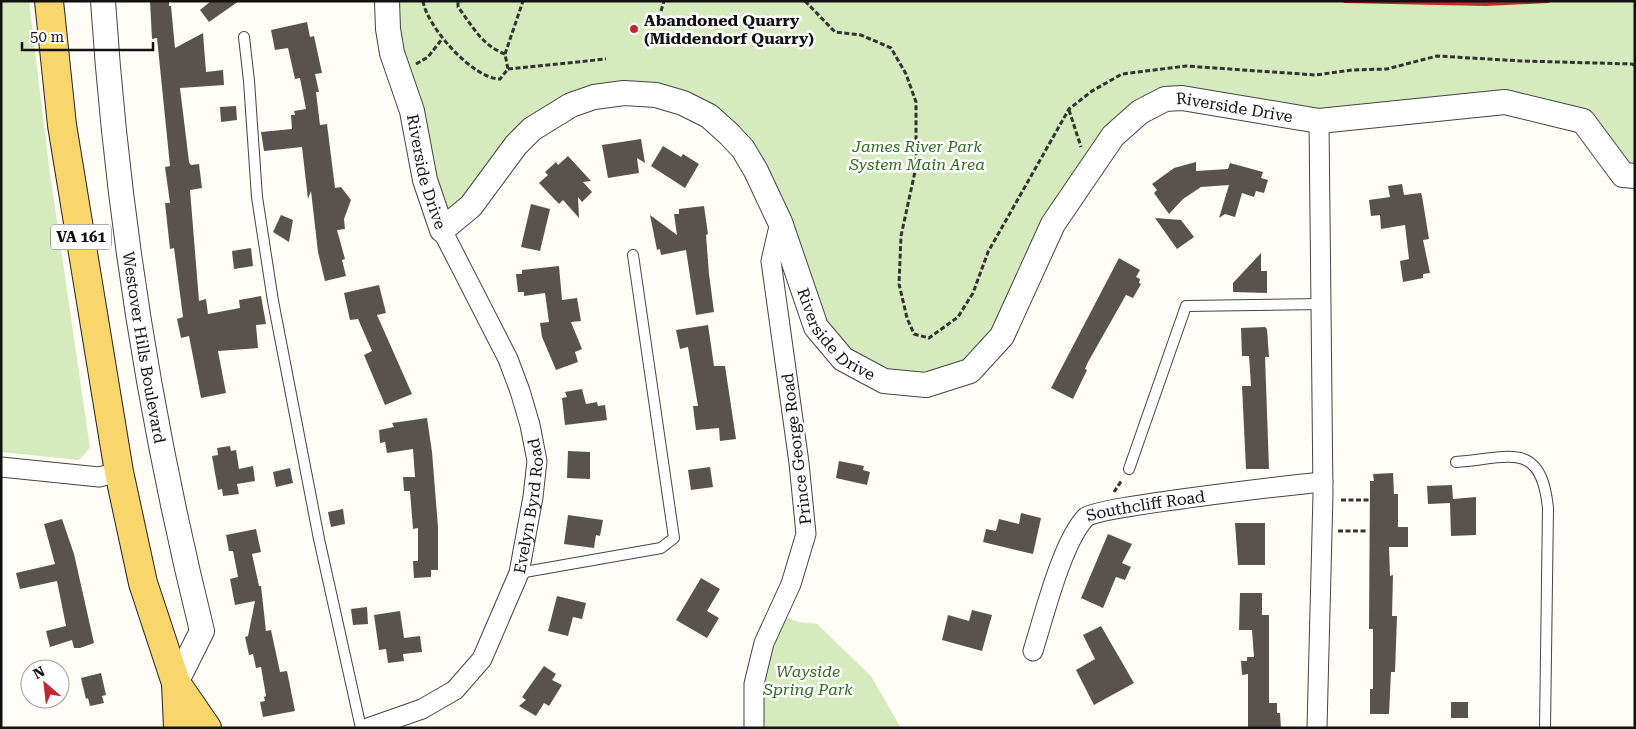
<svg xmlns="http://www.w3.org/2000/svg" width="1636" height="729" viewBox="0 0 1636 729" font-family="'Roboto Serif',serif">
<rect width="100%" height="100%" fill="#fffdf5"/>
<g fill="#d5ebbd">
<path d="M 1,1 L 29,1 L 49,166 L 90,448 L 79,460 L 1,452 Z"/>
<path d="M 387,1 L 1635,1 L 1635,176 L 1583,121 L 1505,102 L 1319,121 L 1182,98 L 1113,136 L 1002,336 L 926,385 L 843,359 L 756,171 L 683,103 L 571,105 L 442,230 Z"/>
<path d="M 777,614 L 799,622 L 817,624 L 871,676 L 901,728 L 744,728 Z"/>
</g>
<g fill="#5a524d">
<path d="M 150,1 L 169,1 L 169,6 L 171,6 L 175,48 L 203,33 L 206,72 L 223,70 L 224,85 L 180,88 L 189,162 L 191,165 L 199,164 L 202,188 L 190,190 L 199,301 L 206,299 L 208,314 L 240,308 L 239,300 L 261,296 L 266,324 L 256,325 L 258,348 L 218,351 L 226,393 L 201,398 L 189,336 L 181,338 L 177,319 L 183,317 L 174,248 L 170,249 L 165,203 L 170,203 L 165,167 L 170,166 L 157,38 L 152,39 Z"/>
<path d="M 211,1 L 239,1 L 209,22 L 200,10 Z"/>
<path d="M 307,22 L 310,37 L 314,36 L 322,73 L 315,74 L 319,92 L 316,92 L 320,125 L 327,124 L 335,188 L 341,187 L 351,200 L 344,219 L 345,229 L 337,230 L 345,259 L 342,260 L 346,276 L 325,281 L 318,252 L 311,191 L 308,199 L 302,147 L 264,151 L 261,132 L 292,129 L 291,115 L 295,115 L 294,111 L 306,109 L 300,78 L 295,79 L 288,48 L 275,50 L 271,30 Z"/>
<path d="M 236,106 L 237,120 L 221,122 L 220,107 Z"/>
<path d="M 641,139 L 645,163 L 637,158 L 639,173 L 608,178 L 602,145 Z"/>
<path d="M 663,146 L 681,157 L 683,154 L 699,164 L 685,188 L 651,166 Z"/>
<path d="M 568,156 L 591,181 L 583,182 L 592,192 L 582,202 L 578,197 L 579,218 L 563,200 L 559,204 L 539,183 L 548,175 L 545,172 L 556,162 L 558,165 Z"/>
<path d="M 1196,162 L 1196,171 L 1228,169 L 1230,163 L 1263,172 L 1261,178 L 1268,180 L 1264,193 L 1256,191 L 1254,197 L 1242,193 L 1235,217 L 1225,214 L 1219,218 L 1229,185 L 1201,187 L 1183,199 L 1169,214 L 1154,193 L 1157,190 L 1152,184 L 1174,168 Z"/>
<path d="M 1402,184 L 1404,195 L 1421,193 L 1422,196 L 1429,239 L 1423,240 L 1430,273 L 1423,274 L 1423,278 L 1403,282 L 1400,261 L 1409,259 L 1405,225 L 1381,229 L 1380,215 L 1371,216 L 1369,200 L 1390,197 L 1388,186 Z"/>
<path d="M 531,204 L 550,209 L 540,251 L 521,247 Z"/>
<path d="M 704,206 L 708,234 L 706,235 L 709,274 L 714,312 L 696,315 L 686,250 L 661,255 L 660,249 L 657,250 L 650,215 L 677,235 L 674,214 L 679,214 L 679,209 Z"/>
<path d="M 281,215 L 293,220 L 289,242 L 273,232 Z"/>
<path d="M 1155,218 L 1181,220 L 1194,237 L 1177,249 Z"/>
<path d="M 251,248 L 253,266 L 234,269 L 232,251 Z"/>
<path d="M 1261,253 L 1261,271 L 1267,271 L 1267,293 L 1233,292 L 1233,283 Z"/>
<path d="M 1119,258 L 1140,270 L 1136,277 L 1140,279 L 1139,283 L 1141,284 L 1133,298 L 1126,295 L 1088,362 L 1085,369 L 1087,370 L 1073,399 L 1051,388 Z"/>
<path d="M 559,266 L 562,300 L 577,298 L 581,321 L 571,322 L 582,349 L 575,352 L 578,362 L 556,370 L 542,337 L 540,323 L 549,322 L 545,293 L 524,296 L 524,292 L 518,292 L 516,274 L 522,274 L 522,270 Z"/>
<path d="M 379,285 L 386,313 L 377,315 L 412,394 L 385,405 L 364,355 L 372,351 L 358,319 L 350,320 L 344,293 Z"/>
<path d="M 708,325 L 714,366 L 725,366 L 736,439 L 720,441 L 719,428 L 696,430 L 693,406 L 698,406 L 688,347 L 680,349 L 676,330 Z"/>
<path d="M 1265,327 L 1267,329 L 1269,357 L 1265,357 L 1269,469 L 1246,469 L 1242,386 L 1251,386 L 1249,356 L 1242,356 L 1241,328 Z"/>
<path d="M 582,389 L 586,404 L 597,402 L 598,406 L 605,405 L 607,420 L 565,425 L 562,398 L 567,397 L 565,392 Z"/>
<path d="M 427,418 L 432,452 L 438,527 L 438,570 L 431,570 L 431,577 L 414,578 L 413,561 L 418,561 L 418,528 L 413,529 L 410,491 L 404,491 L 403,477 L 415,477 L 413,449 L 387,453 L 385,442 L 380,443 L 379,430 L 394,427 L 392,423 Z"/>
<path d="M 230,446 L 231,451 L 236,450 L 239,469 L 253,466 L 255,481 L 237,484 L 239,494 L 223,496 L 222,489 L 218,490 L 212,456 L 218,455 L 217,448 Z"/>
<path d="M 568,451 L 590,452 L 590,479 L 567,478 Z"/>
<path d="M 839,461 L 864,466 L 863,470 L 870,472 L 867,485 L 836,478 Z"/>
<path d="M 710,467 L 713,487 L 691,490 L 688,470 Z"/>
<path d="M 290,468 L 293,483 L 276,487 L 273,472 Z"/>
<path d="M 1393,473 L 1394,494 L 1398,494 L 1398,527 L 1408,527 L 1408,547 L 1389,547 L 1390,576 L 1393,575 L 1392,616 L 1397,616 L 1395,672 L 1391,672 L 1389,714 L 1370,714 L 1370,689 L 1373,689 L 1373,629 L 1369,629 L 1370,481 L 1374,481 L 1373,474 Z"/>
<path d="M 1452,485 L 1453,499 L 1476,497 L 1476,535 L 1451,536 L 1450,503 L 1428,504 L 1427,486 Z"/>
<path d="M 343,509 L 345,524 L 331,527 L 328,512 Z"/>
<path d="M 1021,513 L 1041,518 L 1033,554 L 983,542 L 986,529 L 996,531 L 999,519 L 1019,524 Z"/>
<path d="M 568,515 L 603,520 L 600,536 L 596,535 L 594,548 L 564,544 Z"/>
<path d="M 62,519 L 74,554 L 94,643 L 80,648 L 74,648 L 72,640 L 50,647 L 46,631 L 66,626 L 57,581 L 20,589 L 16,573 L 55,564 L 44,524 Z"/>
<path d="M 1235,523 L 1265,523 L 1265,565 L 1238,565 Z"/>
<path d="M 256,529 L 261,552 L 252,554 L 259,586 L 261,586 L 266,631 L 271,630 L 280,672 L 287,671 L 295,711 L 263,717 L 260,702 L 265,701 L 264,697 L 266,696 L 261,667 L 256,668 L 253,654 L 249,655 L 245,637 L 248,636 L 255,601 L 235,605 L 230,579 L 238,577 L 233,551 L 229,551 L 226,535 Z"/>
<path d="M 1108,534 L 1132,544 L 1122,563 L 1131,567 L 1125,580 L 1116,577 L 1103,608 L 1081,598 Z"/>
<path d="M 701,578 L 720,589 L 707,611 L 719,618 L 707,638 L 676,620 Z"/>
<path d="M 1240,593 L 1262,593 L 1262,615 L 1269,615 L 1269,703 L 1277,703 L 1277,713 L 1280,713 L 1281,728 L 1248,728 L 1248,674 L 1242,675 L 1241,661 L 1247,661 L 1247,657 L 1254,657 L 1252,630 L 1239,630 Z"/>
<path d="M 557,596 L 586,603 L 582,619 L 573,617 L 568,636 L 548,631 Z"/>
<path d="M 367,607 L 368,624 L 353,625 L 351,609 Z"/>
<path d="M 972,610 L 992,615 L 982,651 L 942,640 L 948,615 L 969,621 Z"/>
<path d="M 400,611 L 404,638 L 420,636 L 422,652 L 403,654 L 404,661 L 388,663 L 386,649 L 379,650 L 374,615 Z"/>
<path d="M 1101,626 L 1134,683 L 1094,705 L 1076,670 L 1095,659 L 1083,635 Z"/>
<path d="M 544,666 L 556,674 L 552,680 L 562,685 L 549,706 L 544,703 L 536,716 L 519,706 L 526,700 L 522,697 Z"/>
<path d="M 101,673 L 106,695 L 102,696 L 104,703 L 90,706 L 88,698 L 86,699 L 81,678 Z"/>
<rect x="1451" y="702" width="17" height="16"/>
</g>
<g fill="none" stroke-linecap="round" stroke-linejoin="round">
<defs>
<g id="service">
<path d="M 244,37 L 249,81 L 257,197 L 273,301 L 319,539 L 361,728"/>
<path d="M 1456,462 C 1510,458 1541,440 1548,508 L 1545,728"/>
<path d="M 1129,469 L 1186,306 L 1321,304"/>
<path d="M 519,573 L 661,548 L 674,538 L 633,255"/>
</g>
<g id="minor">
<path d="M 1,467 L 99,477 L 119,472"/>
<path id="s1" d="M 1033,651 C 1044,616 1062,542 1086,517 C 1096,507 1293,485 1323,482"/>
<path id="s2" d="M 368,728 L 422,709 L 455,690 L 482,659 L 519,573 L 533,497 L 537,461 L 530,425 L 520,391 L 508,359 L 442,230"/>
<path d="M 754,728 L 754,684 L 764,643 L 791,584 L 806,534 L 799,463 L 771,261 L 780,222"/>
<path d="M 1317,728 L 1323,494 L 1319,121"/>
</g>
<g id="tertiary">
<path id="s3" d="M 103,1 C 117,213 151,425 202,631 L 176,683"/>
<path id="s4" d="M 387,1 L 388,29 L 392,53 L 412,111 L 425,180 L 442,230 L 471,206 L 516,145 L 532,129 L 571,105 L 594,97 L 624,93 L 656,95 L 683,103 L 709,116 L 729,134 L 743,149 L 756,171 L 780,222 L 816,327 L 843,359 L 884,381 L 926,385 L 970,371 L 1002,336 L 1053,224 L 1113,136 L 1140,112 L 1165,99 L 1182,98 L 1319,121 L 1505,102 L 1583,121 L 1623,175 L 1635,176"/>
</g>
<g id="primary">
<path d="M 49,1 L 62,125 L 119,472 L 143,583 L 176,683 L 178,728"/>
<path d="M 176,683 L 207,728"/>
</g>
</defs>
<use href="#service" stroke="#444" stroke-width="12"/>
<use href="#minor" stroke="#444" stroke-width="21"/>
<use href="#tertiary" stroke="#444" stroke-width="26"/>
<use href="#primary" stroke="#222" stroke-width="30"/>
<g stroke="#333" stroke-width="3" stroke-dasharray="5 2.5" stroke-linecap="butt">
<path d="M 423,1 C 427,27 473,79 500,79 L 508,69 L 505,54 C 481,45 472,25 458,7 L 458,1"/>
<path d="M 805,1 L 835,32 L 861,35 L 891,48 L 906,74 L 916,102 L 916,167 L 901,236 L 899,284 L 907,318 L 914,334 L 929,338 L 958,317 L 973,293 L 988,252 L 1069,109 L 1092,91 L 1122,74 L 1186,66 L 1316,75 L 1352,70 L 1387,69 L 1437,56 L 1522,61 L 1632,64 L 1635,66"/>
<path d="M 661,11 L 664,1"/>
<path d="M 505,54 L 523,1"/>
<path d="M 416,64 L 428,57 L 442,39"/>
<path d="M 508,69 L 606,59"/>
<path d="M 1069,110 L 1081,147"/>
<path d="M 1114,492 L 1122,480"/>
<path d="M 1341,500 L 1371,500"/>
<path d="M 1338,531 L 1368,531"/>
</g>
<use href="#service" stroke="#fff" stroke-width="10"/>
<use href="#minor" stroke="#fff" stroke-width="19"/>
<use href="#tertiary" stroke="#fff" stroke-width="24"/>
<use href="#primary" stroke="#f9d66b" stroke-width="28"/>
<path stroke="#c4262e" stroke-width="4" d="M 1345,1 L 1486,4 L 1548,1"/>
</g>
<circle fill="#c4262e" stroke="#fff" stroke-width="2" cx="634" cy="29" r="5"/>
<g text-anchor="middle" stroke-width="5" stroke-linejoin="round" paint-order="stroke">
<rect fill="#fff" stroke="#585858" stroke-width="1" x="51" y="224.5" width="60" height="25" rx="4"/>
<g font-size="15" font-weight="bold" fill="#111">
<text x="81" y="242">VA 161</text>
</g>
<g font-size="16" font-weight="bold" fill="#111" stroke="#fff" text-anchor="start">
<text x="644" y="26">Abandoned Quarry<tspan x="644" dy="18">(Middendorf Quarry)</tspan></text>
</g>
<g font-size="16" fill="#111" stroke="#fff">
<text dy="6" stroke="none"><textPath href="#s4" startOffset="1391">Riverside Drive</textPath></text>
<text dy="6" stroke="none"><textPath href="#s4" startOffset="176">Riverside Drive</textPath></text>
<text dy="6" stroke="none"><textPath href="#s4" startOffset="821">Riverside Drive</textPath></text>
<text dy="6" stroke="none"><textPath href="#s3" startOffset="349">Westover Hills Boulevard</textPath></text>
<text transform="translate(796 449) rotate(-97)" y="6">Prince George Road</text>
<text dy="6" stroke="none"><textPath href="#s2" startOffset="298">Evelyn Byrd Road</textPath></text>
<text dy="6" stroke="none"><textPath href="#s1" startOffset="206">Southcliff Road</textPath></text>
</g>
<g font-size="16" font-style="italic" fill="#2f6b1f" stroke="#fff">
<text x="917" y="152">James River Park<tspan x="917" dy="18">System Main Area</tspan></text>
<text x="808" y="677">Wayside<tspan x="808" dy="18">Spring Park</tspan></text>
</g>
</g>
<rect width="1636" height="729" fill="none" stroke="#111111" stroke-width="5"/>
<g transform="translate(45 684) rotate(332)"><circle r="24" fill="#ffffff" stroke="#a0a0a0"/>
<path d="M0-4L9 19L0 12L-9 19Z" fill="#c4262e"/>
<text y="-8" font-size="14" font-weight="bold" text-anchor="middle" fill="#111111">N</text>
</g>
<path d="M22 42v8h131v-8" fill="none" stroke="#111111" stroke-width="2.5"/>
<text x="30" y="42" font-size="15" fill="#111111" stroke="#ffffff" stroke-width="4" paint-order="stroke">50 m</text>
</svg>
